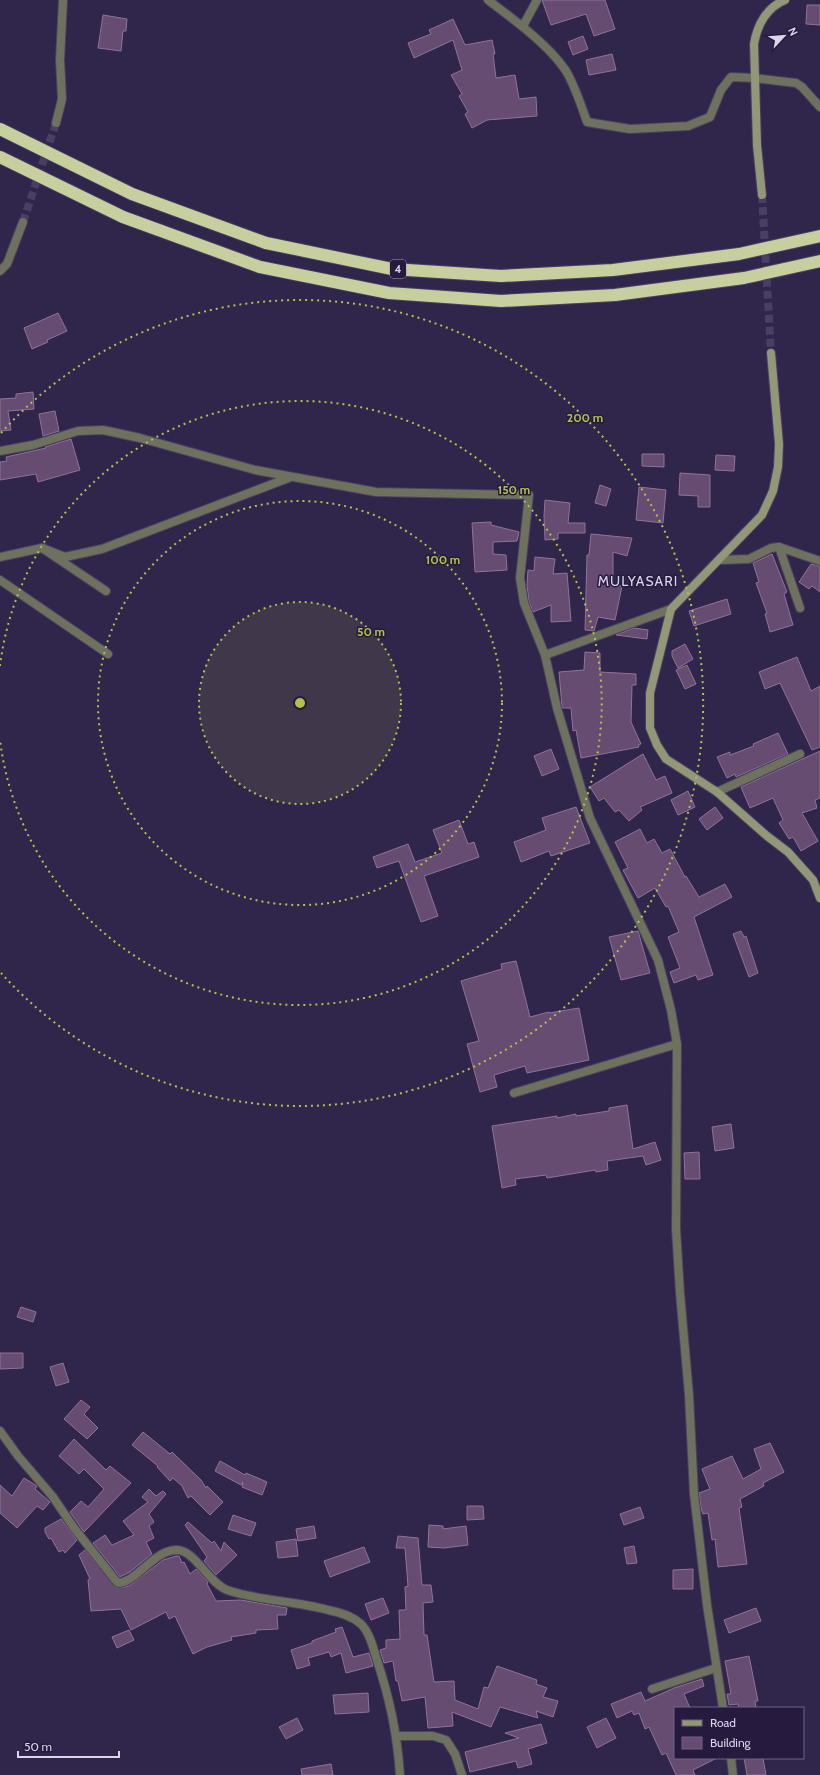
<svg xmlns="http://www.w3.org/2000/svg" width="820" height="1775" viewBox="0 0 820 1775" font-family="Cabin,sans-serif">
<rect width="100%" height="100%" fill="#30254a"/>
<g fill="#674c71" stroke="#8f739a">
<path d="M 542,0 L 605,0 L 615,29 L 594,36 L 586,14 L 551,25 Z"/>
<path d="M 807,5 L 820,5 L 820,25 L 806,24 Z"/>
<path d="M 103,15 L 127,19 L 126,31 L 123,31 L 121,51 L 98,48 Z"/>
<path d="M 453,19 L 465,45 L 492,40 L 495,54 L 493,54 L 496,78 L 515,75 L 519,99 L 536,97 L 537,116 L 487,120 L 472,128 L 465,114 L 468,112 L 459,96 L 462,94 L 451,75 L 462,70 L 453,40 L 414,58 L 408,43 L 431,34 L 429,30 Z"/>
<path d="M 583,36 L 588,49 L 573,55 L 568,42 Z"/>
<path d="M 612,54 L 616,70 L 589,75 L 586,60 Z"/>
<path d="M 58,313 L 67,331 L 47,340 L 48,342 L 32,349 L 24,328 Z"/>
<path d="M 33,392 L 34,409 L 8,411 L 11,430 L 0,431 L 0,399 L 16,398 L 16,394 Z"/>
<path d="M 55,411 L 59,431 L 43,436 L 39,414 Z"/>
<path d="M 71,439 L 80,470 L 38,482 L 36,474 L 0,480 L 0,462 L 7,461 L 6,457 L 46,448 L 45,447 Z"/>
<path d="M 642,454 L 664,454 L 664,467 L 642,466 Z"/>
<path d="M 716,455 L 735,456 L 734,471 L 715,470 Z"/>
<path d="M 680,473 L 710,475 L 710,507 L 698,507 L 698,496 L 679,495 Z"/>
<path d="M 600,485 L 611,489 L 606,506 L 595,503 Z"/>
<path d="M 639,487 L 666,490 L 663,523 L 636,520 Z"/>
<path d="M 545,500 L 570,503 L 568,523 L 585,523 L 585,533 L 558,533 L 558,539 L 545,540 L 544,516 Z"/>
<path d="M 491,522 L 491,525 L 519,532 L 517,541 L 493,542 L 493,554 L 506,555 L 507,570 L 475,572 L 472,523 Z"/>
<path d="M 591,534 L 632,538 L 627,556 L 613,552 L 613,585 L 622,586 L 615,620 L 598,617 L 594,631 L 585,630 L 587,555 L 589,555 Z"/>
<path d="M 772,554 L 787,592 L 784,594 L 793,625 L 770,632 L 765,614 L 767,613 L 756,583 L 759,582 L 753,563 Z"/>
<path d="M 535,557 L 555,559 L 553,574 L 567,573 L 571,621 L 551,622 L 551,605 L 533,612 L 529,602 L 527,585 L 528,570 L 534,571 Z"/>
<path d="M 811,564 L 820,566 L 820,592 L 812,586 L 809,589 L 799,582 Z"/>
<path d="M 727,599 L 731,614 L 694,626 L 689,611 Z"/>
<path d="M 634,628 L 648,630 L 647,639 L 616,635 Z"/>
<path d="M 685,644 L 693,659 L 678,668 L 672,656 L 672,651 Z"/>
<path d="M 585,652 L 600,653 L 600,672 L 636,674 L 636,685 L 632,685 L 631,722 L 641,744 L 638,745 L 639,747 L 581,758 L 576,730 L 573,731 L 571,708 L 563,708 L 562,707 L 559,672 L 584,670 Z"/>
<path d="M 797,657 L 811,691 L 820,686 L 820,747 L 812,750 L 780,683 L 765,689 L 759,672 Z"/>
<path d="M 687,665 L 696,684 L 685,689 L 676,670 Z"/>
<path d="M 778,733 L 788,754 L 736,777 L 735,774 L 727,778 L 717,757 L 730,752 L 730,755 L 754,746 L 753,744 Z"/>
<path d="M 551,749 L 559,769 L 542,776 L 534,756 Z"/>
<path d="M 820,751 L 820,798 L 815,800 L 817,808 L 802,813 L 818,841 L 801,851 L 793,837 L 789,839 L 779,823 L 783,820 L 773,798 L 750,808 L 741,787 Z"/>
<path d="M 643,754 L 656,780 L 665,776 L 672,793 L 640,807 L 642,810 L 629,821 L 619,810 L 615,812 L 604,798 L 599,801 L 590,787 Z"/>
<path d="M 688,791 L 695,807 L 678,815 L 671,800 Z"/>
<path d="M 576,807 L 590,843 L 551,856 L 549,851 L 521,862 L 514,842 L 546,830 L 542,818 Z"/>
<path d="M 715,807 L 723,818 L 707,830 L 699,819 Z"/>
<path d="M 459,820 L 468,844 L 474,842 L 479,857 L 424,876 L 438,916 L 421,922 L 399,861 L 377,868 L 373,857 L 408,844 L 415,862 L 442,853 L 433,830 Z"/>
<path d="M 640,829 L 647,843 L 654,839 L 662,853 L 670,849 L 685,877 L 686,876 L 699,897 L 725,884 L 732,897 L 694,917 L 713,975 L 698,980 L 696,975 L 674,983 L 670,972 L 680,968 L 668,937 L 679,932 L 668,906 L 666,907 L 655,888 L 638,898 L 623,870 L 628,868 L 615,842 Z"/>
<path d="M 638,931 L 650,973 L 621,980 L 609,937 Z"/>
<path d="M 741,931 L 744,937 L 746,936 L 758,973 L 749,977 L 733,934 Z"/>
<path d="M 516,961 L 530,1017 L 549,1012 L 549,1013 L 579,1008 L 589,1060 L 527,1073 L 525,1066 L 494,1075 L 497,1087 L 480,1092 L 467,1044 L 479,1041 L 461,981 L 502,969 L 501,964 Z"/>
<path d="M 627,1105 L 633,1149 L 655,1142 L 661,1160 L 646,1165 L 643,1156 L 607,1161 L 608,1170 L 596,1172 L 595,1170 L 547,1178 L 546,1175 L 515,1179 L 516,1185 L 502,1188 L 492,1126 L 557,1116 L 557,1118 L 576,1114 L 576,1116 L 609,1111 L 609,1108 Z"/>
<path d="M 731,1124 L 734,1148 L 715,1151 L 712,1127 Z"/>
<path d="M 699,1152 L 700,1179 L 685,1179 L 684,1153 Z"/>
<path d="M 21,1307 L 36,1312 L 33,1322 L 17,1317 Z"/>
<path d="M 0,1353 L 23,1353 L 23,1368 L 0,1369 Z"/>
<path d="M 63,1363 L 69,1382 L 56,1386 L 50,1367 Z"/>
<path d="M 81,1400 L 90,1407 L 84,1414 L 98,1428 L 87,1439 L 64,1419 Z"/>
<path d="M 143,1432 L 170,1454 L 172,1452 L 201,1480 L 206,1488 L 207,1486 L 223,1502 L 210,1515 L 191,1496 L 188,1498 L 182,1486 L 173,1478 L 170,1481 L 157,1467 L 158,1466 L 132,1445 Z"/>
<path d="M 74,1439 L 106,1470 L 110,1466 L 131,1483 L 84,1532 L 70,1512 L 81,1501 L 88,1507 L 104,1489 L 84,1469 L 79,1474 L 59,1456 Z"/>
<path d="M 770,1443 L 784,1472 L 763,1483 L 764,1486 L 740,1499 L 742,1507 L 739,1508 L 747,1564 L 718,1567 L 715,1539 L 712,1540 L 708,1513 L 703,1514 L 701,1508 L 699,1493 L 710,1489 L 702,1469 L 732,1456 L 743,1479 L 761,1469 L 754,1449 Z"/>
<path d="M 220,1461 L 245,1475 L 246,1473 L 267,1482 L 262,1495 L 242,1487 L 243,1482 L 241,1485 L 215,1471 Z"/>
<path d="M 24,1478 L 37,1486 L 35,1489 L 50,1502 L 43,1510 L 37,1506 L 17,1528 L 0,1513 L 0,1485 L 12,1496 Z"/>
<path d="M 149,1489 L 156,1496 L 163,1491 L 166,1494 L 149,1514 L 154,1522 L 149,1526 L 154,1538 L 146,1542 L 152,1554 L 130,1572 L 120,1577 L 93,1543 L 105,1535 L 112,1545 L 134,1535 L 123,1521 L 148,1502 L 142,1497 Z"/>
<path d="M 467,1506 L 483,1506 L 484,1519 L 467,1520 Z"/>
<path d="M 640,1507 L 644,1518 L 624,1525 L 620,1514 Z"/>
<path d="M 233,1515 L 256,1523 L 251,1536 L 228,1529 Z"/>
<path d="M 61,1519 L 77,1540 L 65,1553 L 63,1550 L 59,1552 L 51,1538 L 49,1539 L 45,1532 L 45,1528 Z"/>
<path d="M 188,1522 L 212,1543 L 214,1541 L 221,1551 L 224,1542 L 237,1555 L 216,1575 L 204,1561 L 207,1557 L 185,1525 Z"/>
<path d="M 429,1525 L 443,1526 L 443,1529 L 466,1526 L 468,1545 L 444,1548 L 428,1547 Z"/>
<path d="M 314,1526 L 316,1538 L 298,1541 L 296,1529 Z"/>
<path d="M 398,1536 L 418,1538 L 422,1585 L 431,1585 L 433,1602 L 423,1603 L 424,1635 L 427,1635 L 434,1682 L 454,1681 L 455,1700 L 478,1709 L 484,1687 L 488,1688 L 497,1666 L 537,1680 L 536,1684 L 547,1688 L 543,1697 L 558,1701 L 553,1717 L 536,1711 L 538,1718 L 500,1707 L 491,1727 L 452,1712 L 453,1726 L 428,1728 L 425,1697 L 402,1701 L 398,1681 L 396,1681 L 393,1661 L 384,1663 L 380,1650 L 386,1648 L 386,1640 L 400,1639 L 399,1610 L 406,1610 L 405,1587 L 408,1586 L 405,1548 L 396,1548 Z"/>
<path d="M 296,1539 L 298,1556 L 278,1558 L 276,1542 Z"/>
<path d="M 634,1546 L 637,1563 L 627,1564 L 624,1548 Z"/>
<path d="M 364,1547 L 370,1562 L 330,1577 L 324,1561 Z"/>
<path d="M 85,1550 L 117,1588 L 129,1586 L 163,1560 L 176,1556 L 179,1556 L 182,1563 L 184,1562 L 190,1574 L 196,1569 L 208,1582 L 207,1584 L 216,1601 L 241,1600 L 287,1608 L 286,1615 L 277,1615 L 278,1629 L 256,1630 L 256,1633 L 231,1637 L 232,1640 L 207,1647 L 193,1654 L 175,1616 L 169,1619 L 166,1612 L 131,1630 L 121,1609 L 91,1611 L 88,1580 L 90,1579 L 79,1555 Z"/>
<path d="M 693,1569 L 693,1589 L 673,1589 L 673,1570 Z"/>
<path d="M 383,1598 L 389,1613 L 371,1620 L 365,1604 Z"/>
<path d="M 756,1608 L 761,1621 L 729,1633 L 724,1620 Z"/>
<path d="M 342,1627 L 353,1657 L 369,1653 L 373,1666 L 346,1673 L 341,1653 L 331,1657 L 329,1652 L 308,1658 L 310,1665 L 297,1669 L 291,1650 L 312,1643 L 312,1641 L 336,1632 L 335,1629 Z"/>
<path d="M 129,1630 L 134,1640 L 117,1648 L 112,1637 Z"/>
<path d="M 749,1656 L 758,1701 L 755,1701 L 756,1708 L 739,1708 L 738,1704 L 729,1705 L 727,1694 L 731,1694 L 725,1661 Z"/>
<path d="M 702,1679 L 704,1686 L 684,1694 L 690,1708 L 675,1708 L 675,1758 L 717,1758 L 693,1770 L 695,1775 L 676,1775 L 666,1753 L 662,1755 L 649,1727 L 645,1729 L 639,1713 L 634,1715 L 632,1711 L 617,1718 L 611,1704 L 641,1692 L 645,1701 L 674,1688 Z"/>
<path d="M 368,1693 L 369,1712 L 335,1714 L 333,1695 Z"/>
<path d="M 297,1718 L 303,1730 L 286,1739 L 279,1727 Z"/>
<path d="M 606,1718 L 616,1738 L 597,1748 L 587,1727 Z"/>
<path d="M 541,1724 L 547,1743 L 528,1749 L 532,1764 L 518,1768 L 516,1761 L 470,1772 L 465,1752 L 519,1738 L 505,1733 Z"/>
<path d="M 744,1758 L 763,1758 L 766,1775 L 747,1775 Z"/>
<path d="M 331,1764 L 333,1775 L 302,1775 L 301,1769 Z"/>
</g>
<g fill="none" stroke-linecap="round" stroke-linejoin="round">
<path stroke="#4a3f62" stroke-width="8" stroke-dasharray="8 4" stroke-linecap="butt" d="M 23,222 L 56,123"/>
<path stroke="#4a3f62" stroke-width="8" stroke-dasharray="8 4" stroke-linecap="butt" d="M 762,195 L 771,353"/>
<defs>
<g id="service">
<path d="M 754,78 L 796,83 L 802,87 L 820,107"/>
<path d="M 514,1093 L 677,1044"/>
</g>
<g id="minor">
<path d="M 488,0 C 512,18 550,46 566,71 C 575,86 581,105 587,122 L 630,129 L 688,126 L 710,117 L 721,90 L 731,77 L 754,78"/>
<path d="M 523,26 L 537,0"/>
<path d="M 56,123 L 62,99 L 60,60 L 63,0"/>
<path d="M 0,271 L 7,264 L 23,222"/>
<path d="M 0,451 L 33,445 L 78,431 L 103,430 L 140,438 L 255,470 L 376,492 L 529,495 L 520,578 L 524,603 L 545,655 L 557,708 L 590,818 L 658,960 L 671,1010 L 677,1044 L 676,1229 L 680,1293 L 689,1395 L 694,1494 L 707,1605 L 723,1708"/>
<path d="M 779,547 L 800,608"/>
<path d="M 0,557 L 42,548"/>
<path d="M 719,560 L 749,559 L 771,548 L 779,547 L 820,561"/>
<path d="M 0,580 L 108,654"/>
<path d="M 106,591 L 42,548 L 65,557 L 102,549 L 291,477"/>
<path d="M 545,655 L 671,609"/>
<path d="M 717,792 L 800,754"/>
<path d="M 0,1431 L 18,1456 L 53,1497 L 74,1528 L 117,1582 L 119,1583 C 139,1580 153,1551 176,1550 C 195,1549 209,1585 230,1591 C 262,1601 296,1601 328,1610 C 339,1612 353,1617 361,1624 C 370,1633 373,1648 377,1660 C 390,1700 397,1733 400,1775"/>
<path d="M 652,1689 L 716,1668"/>
<path d="M 397,1736 L 433,1736 L 446,1740 L 455,1754 L 462,1775"/>
<path d="M 731,1758 L 733,1775"/>
</g>
<g id="secondary">
<path d="M 762,195 L 757,145 L 754,44 C 757,25 767,7 785,0"/>
<path d="M 771,353 L 779,444 L 778,467 L 773,491 L 762,515 L 671,609 L 650,693 L 650,728 L 657,745 L 666,759 L 717,792 L 767,836 L 788,852 L 813,880 L 820,898"/>
</g>
<g id="motorway">
<path d="M 0,129 L 132,194 L 266,243 L 392,269 L 501,276 L 613,270 L 739,254 L 820,236"/>
<path d="M 0,157 L 123,217 L 260,267 L 389,293 L 501,301 L 615,295 L 744,278 L 820,261"/>
</g>
</defs>
<use href="#service" stroke="#4b4164" stroke-width="10"/>
<use href="#minor" stroke="#4b4164" stroke-width="10"/>
<use href="#secondary" stroke="#4b4164" stroke-width="10"/>
<use href="#motorway" stroke="#4b4164" stroke-width="14"/>
<use href="#service" stroke="#6d715d" stroke-width="8"/>
<use href="#minor" stroke="#6d715d" stroke-width="8"/>
<use href="#secondary" stroke="#919777" stroke-width="8"/>
<use href="#motorway" stroke="#c7cf9e" stroke-width="12"/>
</g>
<circle cx="300" cy="703" r="101" fill="#b4c24b" fill-opacity=".12"/>
<g fill="none" stroke="#b4c24b" stroke-width="2" stroke-dasharray="2 4">
<circle cx="300" cy="703" r="101"/>
<circle cx="300" cy="703" r="202"/>
<path d="M0 666A302 302 0 1 1 0 740"/>
<path d="M1 433A403 403 0 1 1 1 973"/>
</g>
<g text-anchor="middle" stroke-width="3" stroke-linejoin="round" paint-order="stroke">
<rect fill="#261b3f" stroke="#a49db9" stroke-width="1" x="390" y="260" width="16" height="18" rx="3"/>
<g font-size="11" font-weight="bold" fill="#dad5ed">
<text x="398" y="273">4</text>
</g>
<g font-size="14" letter-spacing="1" fill="#dad5ed" stroke="#261b3f">
<text x="638" y="586">MULYASARI</text>
</g>
</g>
<circle cx="300" cy="703" r="6" fill="#b4c24b" stroke="#261b3f" stroke-width="2"/>
<g font-size="12" text-anchor="middle" font-weight="bold" fill="#b4c24b" stroke="#261b3f" stroke-width="3" stroke-linejoin="round" paint-order="stroke">
<text x="585" y="422">200 m</text>
<text x="514" y="494">150 m</text>
<text x="443" y="564">100 m</text>
<text x="371" y="636">50 m</text>
</g>
<rect x="674" y="1707" width="130" height="52" fill="#261b3f" stroke="#6e6585"/>
<rect x="682" y="1720" width="20" height="6" fill="#919777" stroke="#6e6585"/>
<text x="710" y="1727" font-size="12" fill="#dad5ed">Road</text>
<rect x="682" y="1737" width="20" height="12" fill="#674c71" stroke="#6e6585"/>
<text x="710" y="1747" font-size="12" fill="#dad5ed">Building</text>
<g transform="translate(784 36) rotate(64)" stroke="#261b3f" stroke-width="3" paint-order="stroke">
<path d="M0-3L7 15L0 10L-7 15Z" fill="#dad5ed"/>
<text y="-6" font-size="11" font-weight="bold" text-anchor="middle" fill="#dad5ed">N</text>
</g>
<path d="M18 1751v6h101v-6" fill="none" stroke="#dad5ed" stroke-width="2"/>
<text x="24" y="1751" font-size="12" fill="#dad5ed" stroke="#261b3f" stroke-width="3" paint-order="stroke">50 m</text>
</svg>
